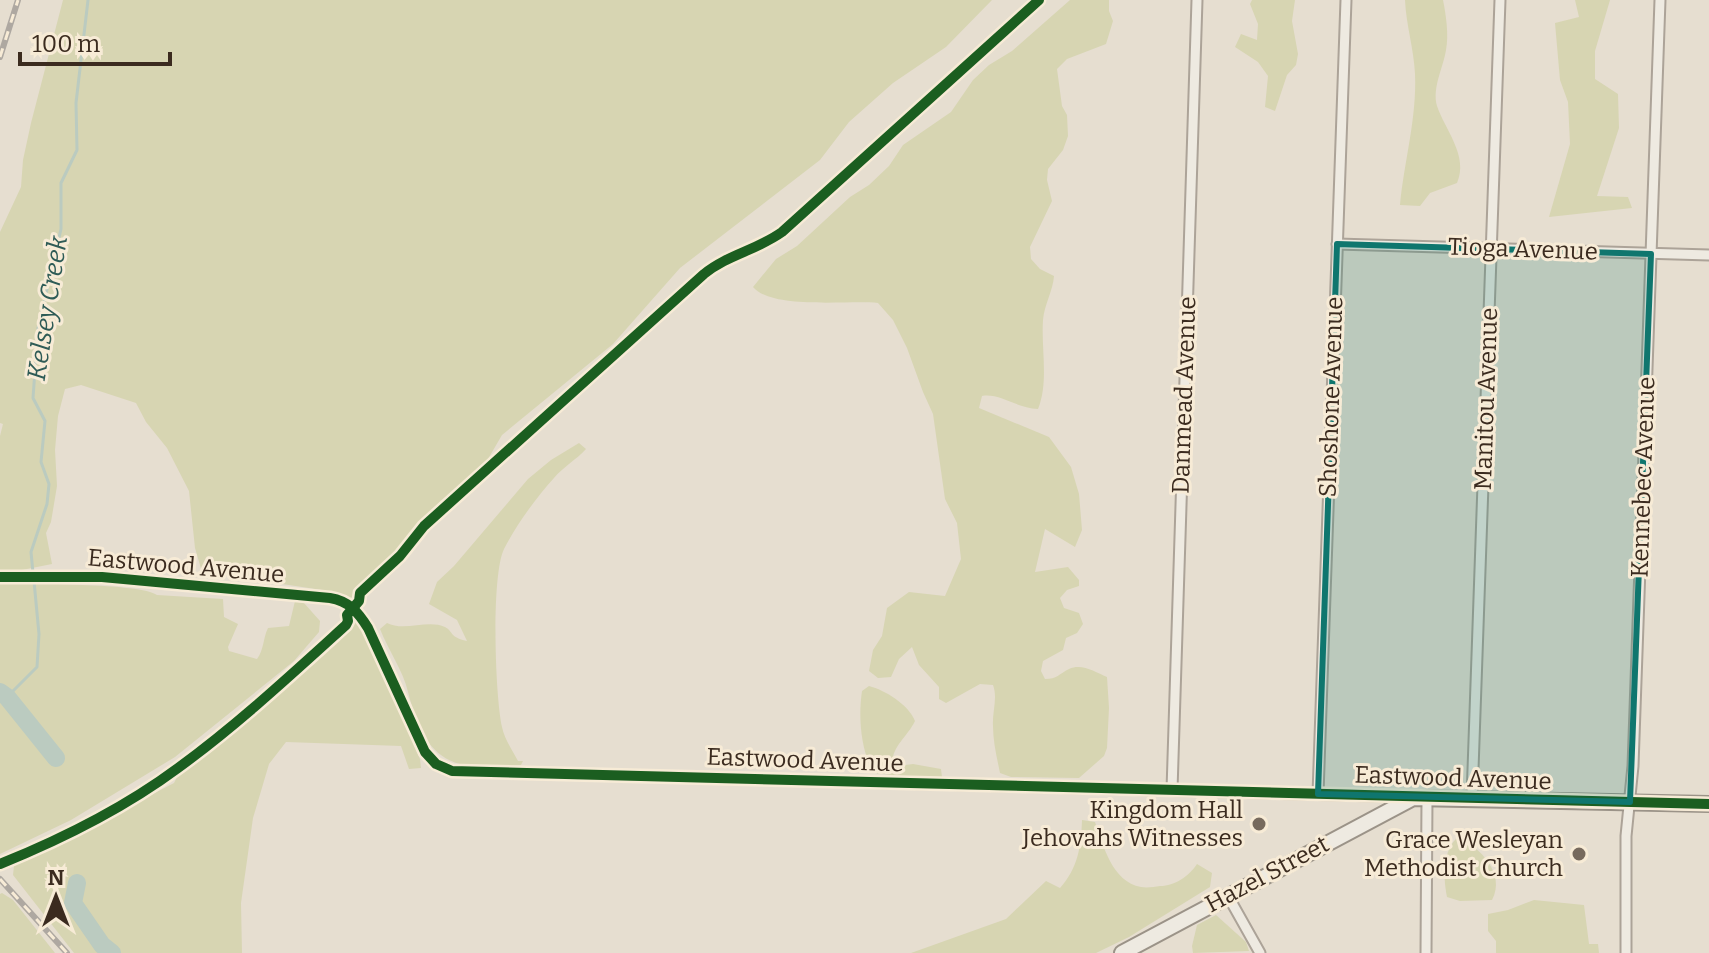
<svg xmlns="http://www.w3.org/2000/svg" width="1709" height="953" viewBox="0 0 1709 953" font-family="Bitter,serif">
<rect width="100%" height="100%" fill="#e6ded0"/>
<g fill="#d7d5b2">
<path d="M 63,0 L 992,0 L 946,47 L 893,83 L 849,122 L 820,160 L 680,268 L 613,344 L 502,435 L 481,471 L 420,525 L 376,578 L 351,598 L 322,590 L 202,572 L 195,548 L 189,491 L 167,448 L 146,422 L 136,403 L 81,385 L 65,389 L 58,416 L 55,450 L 57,486 L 51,522 L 46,533 L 52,564 L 17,571 L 0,570 L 0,436 L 3,424 L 0,423 L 0,232 L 21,187 L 23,160 L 31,123 Z"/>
<path d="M 1070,0 L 1109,0 L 1109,11 L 1113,21 L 1106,44 L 1067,59 L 1057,69 L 1062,106 L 1067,115 L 1068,136 L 1063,150 L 1048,169 L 1047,180 L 1052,201 L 1030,247 L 1031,259 L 1040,269 L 1054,276 C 1053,291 1044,305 1043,320 C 1041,348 1049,382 1038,409 C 1016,408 1000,393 982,396 L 979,408 L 1049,437 L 1071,467 L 1079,494 L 1082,530 L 1075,547 L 1045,529 L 1035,572 L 1068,567 L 1079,580 L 1079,586 L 1067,590 L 1060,598 L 1064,608 L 1079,613 L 1083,624 L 1077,633 L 1066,638 L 1063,650 L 1043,661 L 1041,671 L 1045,679 C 1057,679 1059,674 1069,669 C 1082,663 1095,672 1107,677 L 1109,708 L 1107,748 L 1104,756 L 1079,778 L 1011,777 L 1000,773 C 997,758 993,742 993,726 C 992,712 998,698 993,685 L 980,684 L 946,703 L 939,699 L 939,687 L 919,665 L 912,647 L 899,659 L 891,677 L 878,678 L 869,671 L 873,650 L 882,636 L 887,608 L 909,592 L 945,596 L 961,559 L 957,523 L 945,499 L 933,414 L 923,392 L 907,348 L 893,320 L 878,303 C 848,300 772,310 753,287 L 776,259 L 797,246 L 850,197 L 869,185 L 889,166 L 903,145 L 951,112 L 973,80 L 989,65 L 1012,51 Z"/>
<path d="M 1252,0 L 1295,0 L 1292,21 L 1298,54 L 1296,65 L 1287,75 L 1275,111 L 1265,107 L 1268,76 L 1258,62 L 1235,47 L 1241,34 L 1257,40 L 1258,24 L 1250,4 Z"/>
<path d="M 1405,0 L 1443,0 C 1446,15 1449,35 1446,50 C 1443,69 1432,87 1437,106 C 1445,130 1469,156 1457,183 L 1430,193 L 1420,206 L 1400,205 C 1404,162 1417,118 1415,74 C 1414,49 1406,25 1405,0 Z"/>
<path d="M 1575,0 L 1610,0 L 1595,51 L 1595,79 L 1618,94 L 1619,128 L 1597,196 L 1628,197 L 1632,208 L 1549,217 L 1570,144 L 1568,102 L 1560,80 L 1555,23 L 1579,17 Z"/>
<path d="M 579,443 L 586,449 C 576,460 563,467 554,478 C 535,499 517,524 504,549 C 491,576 495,695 502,727 C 504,738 512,750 518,761 L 523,761 L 521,765 C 451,773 426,762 408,692 C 403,670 388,650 380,629 L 387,623 C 404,632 428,619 445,627 C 454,632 449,637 467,641 L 457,620 L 429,604 L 437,582 L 454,566 L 528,479 L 551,460 Z"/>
<path d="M 0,583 C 27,584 141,583 157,595 L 223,599 L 224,617 L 238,624 L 228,647 L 229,651 L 257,659 C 264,650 263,638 268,628 L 289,626 L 295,601 L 304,603 L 320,621 L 319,632 L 294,661 L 175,757 L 71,820 L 0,854 Z"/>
<path d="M 356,620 L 389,682 L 420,759 L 421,768 L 409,769 L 401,746 L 286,742 L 269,764 L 253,818 L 241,903 L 242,953 L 74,953 L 13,875 L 14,866 L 174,783 L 179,773 L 222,742 L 268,702 L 324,646 Z"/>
<path d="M 869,686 C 885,690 909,705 915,721 C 908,736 893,745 892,763 L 898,766 L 913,764 L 941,769 L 942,777 L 933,779 L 873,773 C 861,748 858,719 862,691 Z"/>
<path d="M 1082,820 L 1095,822 C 1103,845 1112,882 1141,887 C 1147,888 1154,887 1160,886 C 1175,886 1189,876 1197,864 L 1212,873 L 1210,887 L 1129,937 L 1096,953 L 911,953 L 1006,919 L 1046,881 L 1060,888 C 1078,868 1081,847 1082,820 Z"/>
<path d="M 1459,836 C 1480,849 1506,873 1492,900 L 1460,901 L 1447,897 C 1443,877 1442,850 1459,836 Z"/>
<path d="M 2,893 L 13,900 L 55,953 L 0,953 L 0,894 Z"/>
<path d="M 1534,900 L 1584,905 L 1589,944 L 1598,944 L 1599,953 L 1496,953 L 1496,941 L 1488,931 L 1488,914 L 1508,910 Z"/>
<path d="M 1216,915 L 1246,942 L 1249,951 L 1193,953 L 1192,946 L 1197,925 Z"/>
</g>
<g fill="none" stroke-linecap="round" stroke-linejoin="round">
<g stroke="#bbcbc0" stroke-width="3">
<path d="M 33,573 L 31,552 L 47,504 L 49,484 L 41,462 L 45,421 L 33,398 L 38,328 L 61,229 L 61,183 L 77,150 L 76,103 L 88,0"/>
<path d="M 7,697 L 37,667 L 39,634 L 34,581"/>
</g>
<g stroke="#bbcbc0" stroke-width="18">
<path d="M 0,692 L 7,697 L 56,758"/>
<path d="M 77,883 L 73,903 L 102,945 L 112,953"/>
</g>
<defs>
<g id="street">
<path d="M 1337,244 L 1709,255"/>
<path d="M 0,577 L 102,577 L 330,598 C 349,601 358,612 368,628 L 425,752 L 436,764 L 452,771 L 1412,797"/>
<path d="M 1172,790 L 1197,0"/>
<path d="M 1318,794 L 1346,0"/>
<path d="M 1472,798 L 1500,0"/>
<path d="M 1228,896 L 1260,953"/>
<path d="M 1426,953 L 1427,798"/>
<path d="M 1626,953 L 1626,836 L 1633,766 L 1660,0"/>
</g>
<path id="secondary" d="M 1122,953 L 1413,798 L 1709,804"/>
</defs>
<use href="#street" stroke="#aca398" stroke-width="13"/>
<use href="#secondary" stroke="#9b9388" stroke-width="18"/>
<use href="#street" stroke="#eeeae1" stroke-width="9"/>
<use href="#secondary" stroke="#eeeae1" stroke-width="14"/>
<defs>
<g id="rail">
<path d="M 0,57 L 18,0"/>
<path d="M 0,879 L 67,953"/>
</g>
</defs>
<use href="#rail" stroke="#aea8a1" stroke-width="6"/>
<use href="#rail" stroke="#f7ebd6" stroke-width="3" stroke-dasharray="9" stroke-linecap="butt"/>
<defs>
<g id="cycleway">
<path d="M 0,577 L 102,577 L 330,598 C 349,601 358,612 368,628 L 425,752 L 436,764 L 452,771 L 1709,804"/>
<path d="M 0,864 C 62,839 124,808 178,768 C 237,725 292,674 346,625 L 348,621 L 347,615 L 359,601 L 360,593 L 400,556 L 424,526 L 704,274 C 727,255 757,250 782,232 L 1039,0"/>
</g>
</defs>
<use href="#cycleway" stroke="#f7ebd6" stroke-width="15"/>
<use href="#cycleway" stroke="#1b5e20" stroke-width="10"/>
</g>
<path fill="#0f766e" fill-opacity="0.2" stroke="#0f766e" stroke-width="6" stroke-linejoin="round" d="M 1337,244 L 1651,254 L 1630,802 L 1318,794 Z"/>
<g fill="#776a5d" stroke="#f7ebd6" stroke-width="3">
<circle cx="1259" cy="824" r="8"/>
<circle cx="1579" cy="854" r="8"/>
</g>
<g text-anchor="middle" stroke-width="6" stroke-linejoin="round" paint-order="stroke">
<g font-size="24" fill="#3b2b1f" stroke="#f7ebd6">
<text transform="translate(1523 249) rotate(2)" y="8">Tioga Avenue</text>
<text transform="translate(1184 395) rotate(-88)" y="8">Danmead Avenue</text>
<text transform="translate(1331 397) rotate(-88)" y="8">Shoshone Avenue</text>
<text transform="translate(1486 399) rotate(-88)" y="8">Manitou Avenue</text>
<text transform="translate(1643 477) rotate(-88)" y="8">Kennebec Avenue</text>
<text transform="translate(186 566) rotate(5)" y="8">Eastwood Avenue</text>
<text transform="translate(805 760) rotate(2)" y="8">Eastwood Avenue</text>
<text transform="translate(1453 778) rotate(2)" y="8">Eastwood Avenue</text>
<text transform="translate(1267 874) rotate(-28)" y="8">Hazel Street</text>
</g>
<g font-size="24" fill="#3b2b1f" stroke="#f7ebd6" text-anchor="end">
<text x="1243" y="818">Kingdom Hall<tspan x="1243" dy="28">Jehovahs Witnesses</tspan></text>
<text x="1563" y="848">Grace Wesleyan<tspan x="1563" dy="28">Methodist Church</tspan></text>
</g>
<g font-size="26" font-style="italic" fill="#2e5b56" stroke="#f7ebd6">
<text transform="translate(47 308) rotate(-81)" y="9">Kelsey Creek</text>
</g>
</g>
<g transform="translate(56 897)" stroke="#f7ebd6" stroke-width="6" paint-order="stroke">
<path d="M0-6L14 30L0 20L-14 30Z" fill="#3b2b1f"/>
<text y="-12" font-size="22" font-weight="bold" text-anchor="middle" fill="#3b2b1f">N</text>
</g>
<path d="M20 52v12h150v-12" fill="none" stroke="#3b2b1f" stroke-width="4"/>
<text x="32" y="52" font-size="24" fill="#3b2b1f" stroke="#f7ebd6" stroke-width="6" paint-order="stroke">100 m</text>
</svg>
